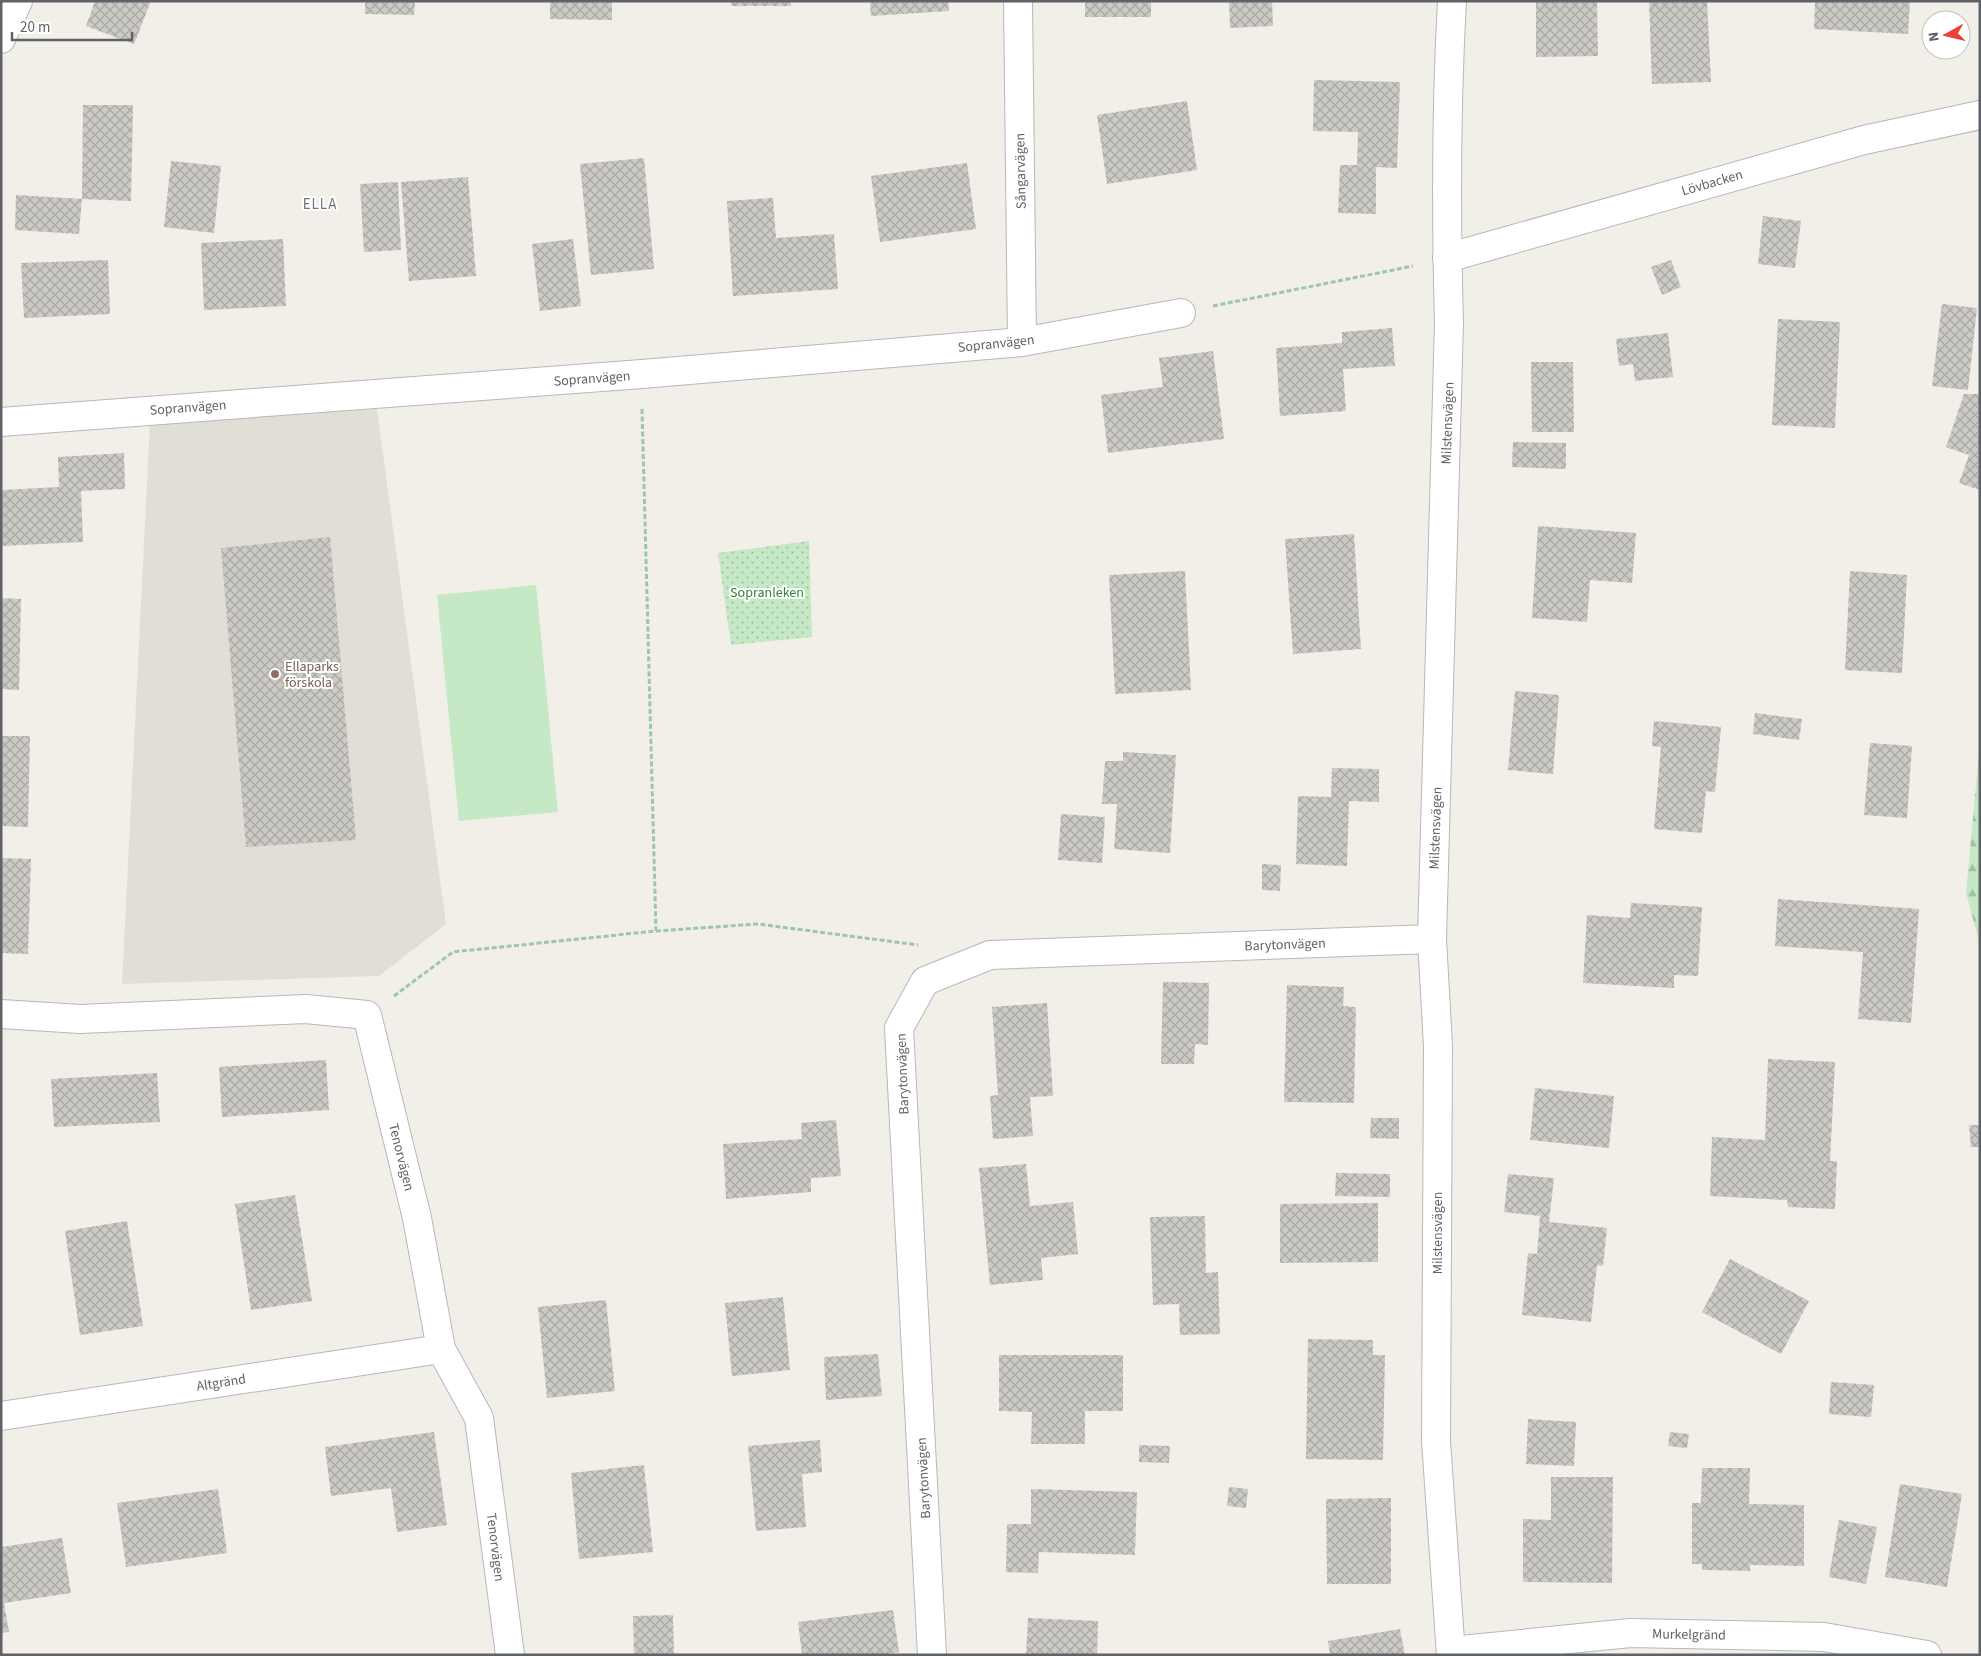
<svg xmlns="http://www.w3.org/2000/svg" width="1981" height="1656" viewBox="0 0 1981 1656" font-family="'Source Sans 3',sans-serif">
<defs>
<pattern id="forest-firs" width="22" height="20" patternUnits="userSpaceOnUse" patternTransform="scale(1.25)"><rect width="22" height="20" fill="#c5e8c5"/><path d="M5 1l3.5 6h-7zM16 11l3.5 6h-7z" fill="#a3c0a4"/></pattern>
<pattern id="park-dots" width="8" height="8" patternUnits="userSpaceOnUse" patternTransform="scale(1.25)"><rect width="8" height="8" fill="#c5e8c5"/><path d="M2 2h.1M6 6h.1" fill="none" stroke="#a3c0a4" stroke-width="1.8" stroke-linecap="round"/></pattern>
<pattern id="building-cross-hatch" width="8" height="8" patternUnits="userSpaceOnUse" patternTransform="scale(1.25)"><rect width="8" height="8" fill="#cccac5"/><path d="M0 0l8 8M0 8l8-8" fill="none" stroke="#a9a8a4"/></pattern>
</defs>
<rect width="100%" height="100%" fill="#f1efe8"/>
<path fill="#e1ded6" d="M 377,409 L 446,924 L 379,976 L 122,984 L 150,423 Z"/>
<path fill="#c5e8c5" d="M 536,585 L 558,812 L 459,821 L 437,595 Z"/>
<path fill="url(#forest-firs)" d="M 1980,742 L 1980,945 L 1966,893 Z"/>
<path fill="url(#park-dots)" d="M 809,541 L 812,637 L 731,645 L 718,553 Z"/>
<g fill="url(#building-cross-hatch)">
<path d="M 95,1 L 151,1 L 134,44 L 86,26 Z"/>
<path d="M 365,1 L 415,1 L 414,15 L 365,14 Z"/>
<path d="M 550,1 L 612,1 L 612,20 L 550,19 Z"/>
<rect x="731" y="1" width="60" height="5"/>
<path d="M 870,1 L 948,1 L 949,11 L 871,16 Z"/>
<rect x="1085" y="1" width="66" height="16"/>
<path d="M 1229,1 L 1272,1 L 1273,26 L 1230,28 Z"/>
<path d="M 1536,1 L 1597,1 L 1598,56 L 1536,57 Z"/>
<path d="M 1649,1 L 1707,1 L 1711,82 L 1652,84 Z"/>
<path d="M 1815,1 L 1910,1 L 1908,34 L 1814,29 Z"/>
<path d="M 1314,80 L 1400,82 L 1397,168 L 1376,167 L 1376,214 L 1338,213 L 1340,165 L 1357,165 L 1358,132 L 1313,131 Z"/>
<path d="M 1187,101 L 1197,170 L 1107,184 L 1097,115 Z"/>
<path d="M 83,105 L 133,105 L 131,201 L 82,199 Z"/>
<path d="M 644,158 L 654,269 L 591,275 L 580,164 Z"/>
<path d="M 171,161 L 221,166 L 214,233 L 164,227 Z"/>
<path d="M 967,163 L 976,229 L 880,242 L 871,176 Z"/>
<path d="M 468,177 L 476,276 L 409,281 L 401,182 Z"/>
<path d="M 398,182 L 401,250 L 364,252 L 360,184 Z"/>
<path d="M 16,195 L 82,199 L 79,234 L 15,230 Z"/>
<path d="M 773,198 L 776,238 L 834,234 L 838,289 L 733,296 L 727,201 Z"/>
<path d="M 1763,216 L 1801,221 L 1795,268 L 1758,264 Z"/>
<path d="M 283,239 L 286,306 L 204,310 L 201,243 Z"/>
<path d="M 573,239 L 581,306 L 540,311 L 532,244 Z"/>
<path d="M 108,260 L 110,314 L 24,318 L 21,263 Z"/>
<path d="M 1671,260 L 1681,287 L 1662,295 L 1651,267 Z"/>
<path d="M 1942,304 L 1977,308 L 1968,390 L 1932,386 Z"/>
<path d="M 1778,319 L 1840,322 L 1835,428 L 1772,425 Z"/>
<path d="M 1392,328 L 1395,366 L 1343,369 L 1346,411 L 1280,416 L 1276,348 L 1342,343 L 1342,332 Z"/>
<path d="M 1668,333 L 1673,377 L 1635,381 L 1633,364 L 1619,366 L 1616,339 Z"/>
<path d="M 1213,351 L 1224,439 L 1108,453 L 1101,395 L 1163,387 L 1159,358 Z"/>
<path d="M 1531,362 L 1573,362 L 1574,432 L 1532,432 Z"/>
<path d="M 1964,394 L 1980,394 L 1980,490 L 1959,483 L 1969,455 L 1946,447 Z"/>
<path d="M 1513,442 L 1566,443 L 1566,469 L 1512,467 Z"/>
<path d="M 124,453 L 125,489 L 81,491 L 83,542 L 1,546 L 1,490 L 59,487 L 58,457 Z"/>
<path d="M 1538,526 L 1636,533 L 1632,583 L 1590,580 L 1587,622 L 1532,618 Z"/>
<path d="M 1354,534 L 1361,649 L 1293,654 L 1285,539 Z"/>
<path d="M 330,537 L 356,840 L 246,847 L 221,548 Z"/>
<path d="M 1185,571 L 1191,690 L 1115,694 L 1109,575 Z"/>
<path d="M 1850,571 L 1907,575 L 1902,673 L 1845,670 Z"/>
<path d="M 1,598 L 21,599 L 19,690 L 1,689 Z"/>
<path d="M 1515,691 L 1559,695 L 1553,774 L 1508,770 Z"/>
<path d="M 1755,713 L 1802,719 L 1799,740 L 1753,734 Z"/>
<path d="M 1654,721 L 1721,727 L 1715,792 L 1706,791 L 1702,833 L 1654,829 L 1661,747 L 1652,746 Z"/>
<path d="M 1,736 L 30,736 L 28,827 L 1,826 Z"/>
<path d="M 1870,743 L 1912,746 L 1907,818 L 1864,815 Z"/>
<path d="M 1123,752 L 1176,755 L 1170,853 L 1114,849 L 1117,804 L 1102,804 L 1105,761 L 1123,761 Z"/>
<path d="M 1332,768 L 1379,769 L 1379,802 L 1349,801 L 1347,866 L 1296,864 L 1298,796 L 1331,797 Z"/>
<path d="M 1061,814 L 1105,817 L 1102,863 L 1058,860 Z"/>
<path d="M 1,858 L 31,859 L 28,954 L 1,953 Z"/>
<path d="M 1262,864 L 1281,865 L 1280,891 L 1262,890 Z"/>
<path d="M 1778,899 L 1919,909 L 1911,1023 L 1858,1019 L 1863,952 L 1775,946 Z"/>
<path d="M 1631,903 L 1702,907 L 1698,976 L 1674,975 L 1674,988 L 1583,983 L 1587,915 L 1630,918 Z"/>
<path d="M 1163,982 L 1209,983 L 1208,1045 L 1195,1044 L 1194,1064 L 1161,1064 Z"/>
<path d="M 1287,985 L 1344,987 L 1343,1006 L 1356,1007 L 1354,1103 L 1284,1102 Z"/>
<path d="M 1047,1003 L 1053,1096 L 1030,1097 L 1033,1136 L 993,1139 L 990,1096 L 998,1095 L 992,1007 Z"/>
<path d="M 1768,1059 L 1835,1062 L 1830,1161 L 1837,1161 L 1835,1209 L 1788,1207 L 1787,1200 L 1710,1196 L 1712,1137 L 1765,1140 Z"/>
<path d="M 326,1060 L 329,1110 L 222,1117 L 219,1067 Z"/>
<path d="M 157,1073 L 160,1122 L 54,1127 L 51,1079 Z"/>
<path d="M 1535,1088 L 1614,1096 L 1609,1148 L 1530,1140 Z"/>
<path d="M 1371,1118 L 1399,1118 L 1399,1139 L 1370,1138 Z"/>
<path d="M 836,1120 L 841,1176 L 811,1178 L 811,1192 L 726,1199 L 723,1144 L 802,1139 L 801,1123 Z"/>
<path d="M 1969,1125 L 1980,1125 L 1980,1147 L 1971,1147 Z"/>
<path d="M 1026,1164 L 1030,1206 L 1073,1202 L 1078,1254 L 1041,1258 L 1043,1280 L 990,1285 L 979,1168 Z"/>
<path d="M 1336,1173 L 1390,1174 L 1390,1197 L 1335,1196 Z"/>
<path d="M 1508,1174 L 1554,1178 L 1549,1222 L 1607,1228 L 1603,1266 L 1597,1265 L 1591,1322 L 1522,1315 L 1528,1253 L 1537,1254 L 1540,1216 L 1504,1212 Z"/>
<path d="M 295,1195 L 312,1301 L 251,1310 L 235,1204 Z"/>
<path d="M 1378,1203 L 1378,1262 L 1280,1263 L 1280,1204 Z"/>
<path d="M 1205,1216 L 1206,1273 L 1218,1272 L 1220,1334 L 1180,1335 L 1179,1304 L 1153,1305 L 1150,1217 Z"/>
<path d="M 127,1221 L 143,1326 L 80,1335 L 65,1231 Z"/>
<path d="M 1730,1259 L 1809,1301 L 1781,1354 L 1702,1312 Z"/>
<path d="M 783,1297 L 790,1370 L 732,1376 L 725,1303 Z"/>
<path d="M 606,1300 L 615,1391 L 547,1398 L 538,1307 Z"/>
<path d="M 1308,1339 L 1373,1340 L 1373,1355 L 1385,1355 L 1383,1460 L 1306,1459 Z"/>
<path d="M 878,1354 L 882,1396 L 826,1400 L 824,1357 Z"/>
<path d="M 999,1355 L 1123,1355 L 1123,1411 L 1085,1411 L 1085,1444 L 1031,1444 L 1032,1412 L 999,1411 Z"/>
<path d="M 1831,1382 L 1874,1385 L 1871,1417 L 1829,1414 Z"/>
<path d="M 1528,1419 L 1576,1422 L 1574,1466 L 1526,1464 Z"/>
<path d="M 434,1432 L 447,1525 L 397,1532 L 391,1488 L 331,1496 L 325,1447 Z"/>
<path d="M 1670,1432 L 1689,1434 L 1687,1448 L 1668,1446 Z"/>
<path d="M 820,1440 L 822,1472 L 802,1474 L 806,1527 L 756,1531 L 748,1446 Z"/>
<path d="M 1139,1445 L 1170,1446 L 1169,1463 L 1139,1462 Z"/>
<path d="M 644,1465 L 653,1552 L 579,1559 L 571,1473 Z"/>
<path d="M 1702,1468 L 1750,1468 L 1749,1504 L 1804,1505 L 1804,1566 L 1750,1565 L 1750,1571 L 1702,1570 L 1702,1564 L 1692,1564 L 1692,1503 L 1701,1503 Z"/>
<path d="M 1551,1477 L 1613,1477 L 1612,1583 L 1523,1582 L 1523,1519 L 1551,1520 Z"/>
<path d="M 1900,1484 L 1962,1494 L 1947,1587 L 1885,1577 Z"/>
<path d="M 1229,1487 L 1248,1489 L 1246,1508 L 1227,1506 Z"/>
<path d="M 218,1489 L 227,1553 L 126,1567 L 117,1503 Z"/>
<path d="M 1031,1489 L 1137,1492 L 1135,1555 L 1039,1552 L 1038,1573 L 1006,1572 L 1007,1524 L 1031,1524 Z"/>
<path d="M 1391,1498 L 1391,1584 L 1327,1584 L 1326,1499 Z"/>
<path d="M 1839,1520 L 1877,1527 L 1866,1584 L 1829,1577 Z"/>
<path d="M 62,1538 L 71,1593 L 4,1603 L 9,1632 L 1,1633 L 1,1547 Z"/>
<path d="M 893,1610 L 899,1652 L 881,1655 L 802,1655 L 798,1622 Z"/>
<path d="M 673,1615 L 674,1655 L 634,1655 L 633,1616 Z"/>
<path d="M 1028,1618 L 1098,1621 L 1097,1655 L 1026,1655 Z"/>
<path d="M 1400,1629 L 1405,1655 L 1330,1655 L 1328,1641 Z"/>
</g>
<g fill="none" stroke-linecap="round" stroke-linejoin="round">
<defs>
<g id="street">
<path d="M 1018,1 L 1022,342"/>
<path d="M 1,39 L 18,1"/>
<path d="M 1447,258 L 1864,140 L 1980,115"/>
<path d="M 1,422 L 642,374 L 1022,342 L 1181,313"/>
<path d="M 1,1014 L 80,1019 L 306,1009 L 367,1015 L 417,1218 L 441,1349 L 479,1418 L 510,1655"/>
<path d="M 1,1416 L 441,1349"/>
<path d="M 1451,1651 L 1630,1633 L 1824,1637 L 1927,1655"/>
<path d="M 932,1655 L 899,1028 L 925,981 L 990,955 L 1432,939"/>
<path d="M 1451,1655 L 1436,1441 L 1438,1046 L 1432,939 L 1449,322 C 1446,216 1446,108 1452,1"/>
</g>
</defs>
<use href="#street" stroke="#b5b8bc" stroke-width="30"/>
<g stroke="#9cc7a9" stroke-width="3" stroke-dasharray="5 2.5" stroke-linecap="butt">
<path d="M 1213,306 L 1413,266"/>
<path d="M 642,409 L 656,931"/>
<path d="M 394,996 L 453,952 L 656,931 L 758,924 L 918,945"/>
</g>
<use href="#street" stroke="#fff" stroke-width="28"/>
</g>
<circle fill="#8d6e63" stroke="#fff" stroke-width="2" cx="275" cy="674" r="5"/>
<g text-anchor="middle" stroke-width="4" stroke-linejoin="round" paint-order="stroke">
<g font-size="14" fill="#5f6368" stroke="#fff">
<text transform="translate(1020 171) rotate(-91)" y="5">Sångarvägen</text>
<text transform="translate(1712 182) rotate(-16)" y="5">Lövbacken</text>
<text transform="translate(996 343) rotate(-6)" y="5">Sopranvägen</text>
<text transform="translate(592 378) rotate(-4)" y="5">Sopranvägen</text>
<text transform="translate(188 407) rotate(-4)" y="5">Sopranvägen</text>
<text transform="translate(1447 423) rotate(-88)" y="5">Milstensvägen</text>
<text transform="translate(1435 828) rotate(-88)" y="5">Milstensvägen</text>
<text transform="translate(1285 944) rotate(-2)" y="5">Barytonvägen</text>
<text transform="translate(902 1074) rotate(-92)" y="5">Barytonvägen</text>
<text transform="translate(402 1157) rotate(76)" y="5">Tenorvägen</text>
<text transform="translate(1437 1233) rotate(-90)" y="5">Milstensvägen</text>
<text transform="translate(221 1382) rotate(-9)" y="5">Altgränd</text>
<text transform="translate(923 1478) rotate(-93)" y="5">Barytonvägen</text>
<text transform="translate(496 1547) rotate(83)" y="5">Tenorvägen</text>
<text transform="translate(1689 1634) rotate(1)" y="5">Murkelgränd</text>
</g>
<g font-size="14" fill="#348238" stroke="#fff">
<text x="767" y="597">Sopranleken</text>
</g>
<g font-size="14" fill="#785e54" stroke="#fff" text-anchor="start">
<text x="285" y="671">Ellaparks<tspan x="285" dy="16">förskola</tspan></text>
</g>
<g font-size="15" letter-spacing="1" fill="#70757a" stroke="#fff">
<text x="320" y="209">ELLA</text>
</g>
</g>
<rect width="1981" height="1656" fill="none" stroke="#5f6368" stroke-width="5"/>
<g transform="translate(1946 35) rotate(262)"><circle r="24" fill="#ffffff" stroke="#bfc1c3"/>
<path d="M0-4L9 19L0 12L-9 19Z" fill="#ea4335"/>
<text y="-8" font-size="14" font-weight="bold" text-anchor="middle" fill="#5f6368">N</text>
</g>
<path d="M12 32v8h120v-8" fill="none" stroke="#5f6368" stroke-width="2.5"/>
<text x="20" y="32" font-size="15" fill="#5f6368" stroke="#ffffff" stroke-width="4" paint-order="stroke">20 m</text>
</svg>
